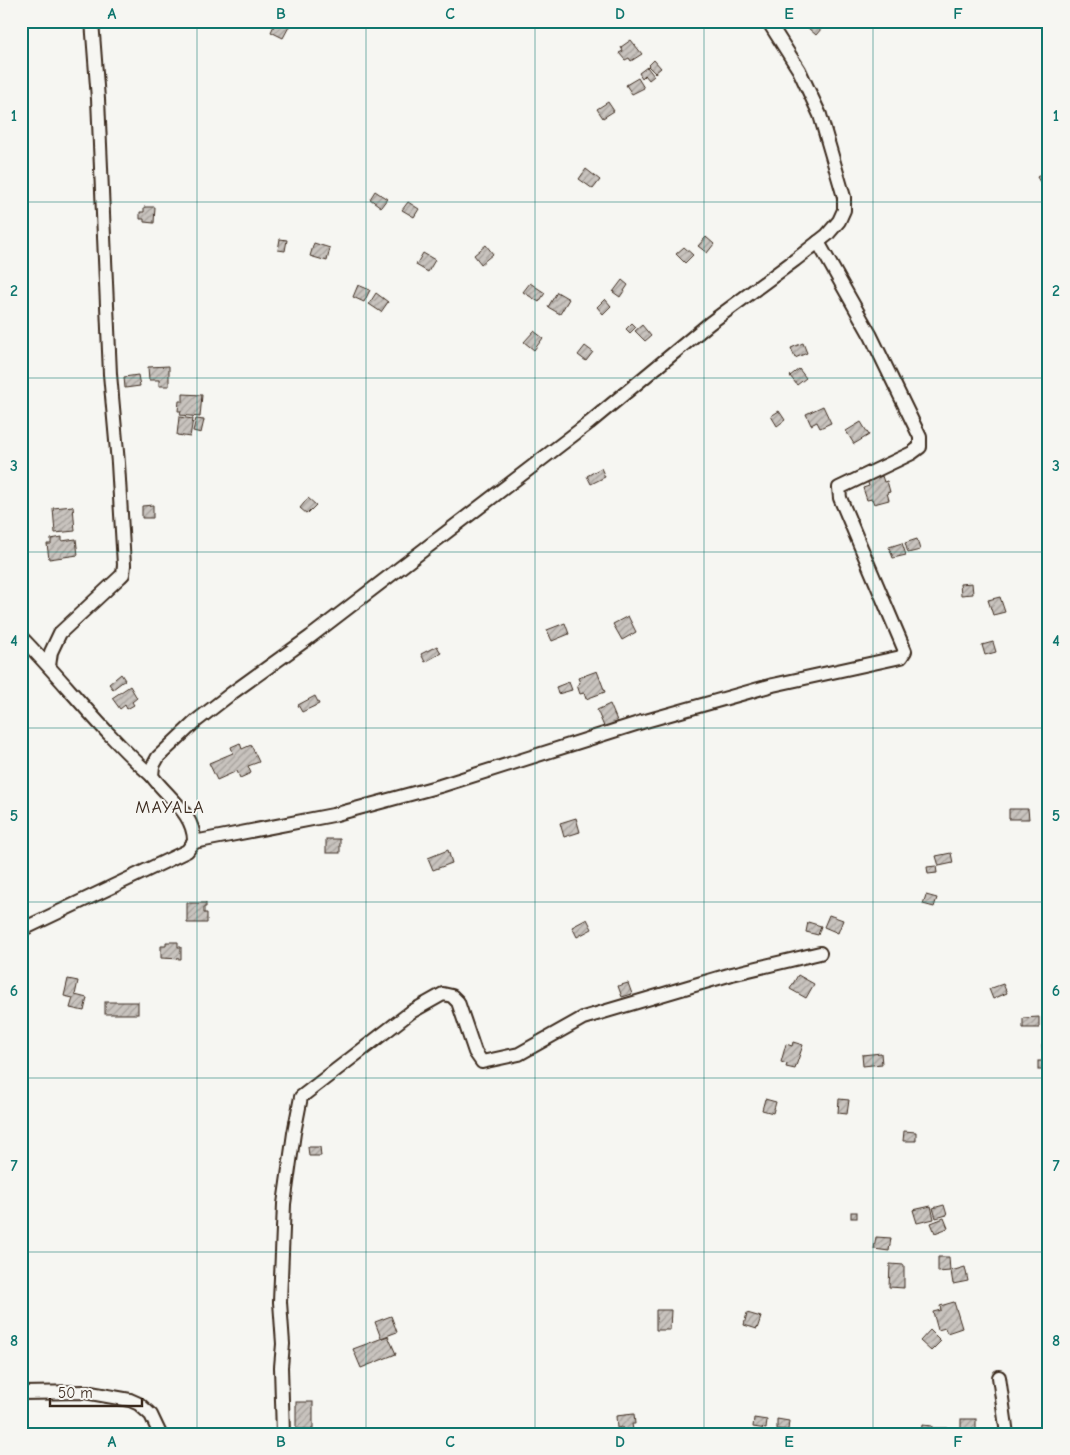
<svg xmlns="http://www.w3.org/2000/svg" width="1070" height="1455" viewBox="0 0 1070 1455" font-family="'Comic Neue',sans-serif">
<defs>
<pattern id="building-hatch" width="6" height="6" patternUnits="userSpaceOnUse" patternTransform="scale(1.25)"><rect width="6" height="6" fill="#c8c3be"/><path d="M-1 1l2-2M0 6l6-6M5 7l2-2" fill="none" stroke="#a49f9a"/></pattern>
</defs>
<rect width="100%" height="100%" fill="#f6f6f2"/>
<filter id="ink" filterUnits="userSpaceOnUse"><feTurbulence type="fractalNoise" baseFrequency=".02" numOctaves="2"/><feDisplacementMap in="SourceGraphic" scale="10" xChannelSelector="R" yChannelSelector="G"/><feConvolveMatrix kernelMatrix="1 2 1 2 8 2 1 2 1" color-interpolation-filters="sRGB"/></filter>
<g filter="url(#ink)">
<g fill="url(#building-hatch)" stroke="#3b2a1e">
<path d="M 276,21 L 283,21 L 290,25 L 283,38 L 271,32 Z"/>
<path d="M 809,21 L 828,21 L 816,35 L 808,28 L 812,24 Z"/>
<path d="M 631,40 L 642,54 L 631,61 L 629,58 L 625,60 L 619,53 L 623,51 L 621,47 Z"/>
<path d="M 654,60 L 661,68 L 655,73 L 648,66 Z"/>
<path d="M 647,67 L 654,76 L 649,80 L 645,75 L 642,78 L 639,73 Z"/>
<path d="M 638,78 L 644,88 L 632,94 L 626,85 Z"/>
<path d="M 608,102 L 614,111 L 603,118 L 597,109 Z"/>
<path d="M 586,169 L 600,180 L 593,189 L 579,179 Z"/>
<path d="M 1049,169 L 1049,176 L 1040,182 L 1037,177 Z"/>
<path d="M 375,191 L 387,199 L 381,207 L 370,199 Z"/>
<path d="M 408,202 L 419,209 L 414,217 L 402,210 Z"/>
<path d="M 144,207 L 155,207 L 154,223 L 144,222 L 144,219 L 140,219 L 140,212 L 144,212 Z"/>
<path d="M 706,237 L 714,244 L 707,253 L 698,246 Z"/>
<path d="M 280,239 L 287,240 L 285,251 L 278,250 Z"/>
<path d="M 314,243 L 330,248 L 327,261 L 310,256 Z"/>
<path d="M 486,245 L 493,254 L 481,264 L 474,255 Z"/>
<path d="M 684,247 L 693,255 L 685,263 L 676,254 Z"/>
<path d="M 423,253 L 435,260 L 428,272 L 416,265 Z"/>
<path d="M 622,280 L 628,285 L 620,297 L 613,292 Z"/>
<path d="M 530,283 L 545,293 L 539,302 L 523,292 Z"/>
<path d="M 358,285 L 370,290 L 364,302 L 353,297 Z"/>
<path d="M 557,292 L 569,299 L 560,314 L 548,307 Z"/>
<path d="M 376,293 L 388,302 L 381,312 L 369,304 Z"/>
<path d="M 605,299 L 611,306 L 603,314 L 597,307 Z"/>
<path d="M 632,323 L 636,327 L 630,333 L 626,329 Z"/>
<path d="M 642,325 L 651,336 L 645,341 L 635,331 Z"/>
<path d="M 534,331 L 543,338 L 534,350 L 524,342 Z"/>
<path d="M 803,343 L 807,353 L 795,358 L 791,348 Z"/>
<path d="M 585,346 L 593,352 L 586,361 L 578,355 Z"/>
<path d="M 169,366 L 169,386 L 159,386 L 159,380 L 149,380 L 148,367 Z"/>
<path d="M 799,369 L 806,378 L 797,385 L 790,376 Z"/>
<path d="M 138,375 L 140,386 L 125,388 L 124,377 Z"/>
<path d="M 183,394 L 202,395 L 200,417 L 180,415 L 181,411 L 178,411 L 179,401 L 183,401 Z"/>
<path d="M 823,406 L 831,423 L 820,428 L 817,422 L 811,425 L 806,414 Z"/>
<path d="M 779,411 L 785,420 L 777,426 L 771,416 Z"/>
<path d="M 179,417 L 193,419 L 190,437 L 177,435 Z"/>
<path d="M 196,419 L 204,420 L 201,433 L 193,431 Z"/>
<path d="M 861,422 L 869,435 L 854,444 L 846,431 Z"/>
<path d="M 601,468 L 605,477 L 591,484 L 587,476 Z"/>
<path d="M 882,476 L 884,482 L 887,481 L 890,492 L 887,493 L 889,500 L 874,504 L 872,499 L 867,500 L 863,488 L 869,486 L 867,480 Z"/>
<path d="M 308,498 L 316,505 L 307,514 L 300,508 Z"/>
<path d="M 153,505 L 153,518 L 142,518 L 142,506 Z"/>
<path d="M 73,506 L 75,531 L 55,533 L 53,508 Z"/>
<path d="M 62,537 L 62,541 L 76,539 L 78,555 L 49,559 L 47,544 L 51,544 L 51,539 Z"/>
<path d="M 917,539 L 920,550 L 908,553 L 905,543 Z"/>
<path d="M 902,543 L 906,555 L 893,558 L 889,547 Z"/>
<path d="M 972,583 L 973,594 L 961,595 L 960,584 Z"/>
<path d="M 1000,597 L 1005,612 L 993,615 L 988,600 Z"/>
<path d="M 628,616 L 636,632 L 622,640 L 613,624 Z"/>
<path d="M 565,623 L 569,634 L 552,641 L 547,630 Z"/>
<path d="M 993,642 L 996,652 L 985,655 L 982,645 Z"/>
<path d="M 437,646 L 441,653 L 425,662 L 421,654 Z"/>
<path d="M 597,671 L 605,692 L 586,699 L 584,693 L 580,694 L 577,685 L 580,683 L 578,678 Z"/>
<path d="M 121,674 L 125,680 L 113,689 L 109,684 Z"/>
<path d="M 569,682 L 572,690 L 558,694 L 556,687 Z"/>
<path d="M 130,686 L 137,698 L 132,702 L 134,705 L 127,709 L 125,705 L 120,709 L 112,698 Z"/>
<path d="M 315,696 L 319,704 L 302,712 L 298,705 Z"/>
<path d="M 610,704 L 618,723 L 605,729 L 597,710 Z"/>
<path d="M 240,743 L 242,749 L 251,745 L 259,762 L 248,766 L 251,773 L 240,778 L 237,771 L 217,780 L 209,763 L 233,753 L 231,747 Z"/>
<path d="M 1009,809 L 1028,809 L 1029,819 L 1009,819 Z"/>
<path d="M 576,818 L 580,832 L 564,837 L 560,823 Z"/>
<rect x="326" y="839" width="14" height="14"/>
<path d="M 448,850 L 452,863 L 433,870 L 428,858 Z"/>
<path d="M 951,853 L 953,863 L 939,866 L 936,856 Z"/>
<path d="M 936,866 L 937,873 L 928,874 L 927,867 Z"/>
<path d="M 926,895 L 937,898 L 934,907 L 923,904 Z"/>
<path d="M 187,903 L 206,903 L 206,907 L 204,907 L 204,913 L 207,913 L 207,923 L 187,923 Z"/>
<path d="M 829,915 L 843,920 L 838,933 L 824,927 Z"/>
<path d="M 587,919 L 592,929 L 577,937 L 572,927 Z"/>
<path d="M 808,922 L 821,926 L 818,935 L 806,932 Z"/>
<path d="M 166,942 L 178,942 L 178,947 L 181,947 L 181,959 L 161,958 L 161,946 L 166,946 Z"/>
<path d="M 798,975 L 814,984 L 806,998 L 790,989 Z"/>
<path d="M 68,979 L 78,981 L 75,995 L 87,998 L 84,1011 L 70,1008 L 73,998 L 64,996 Z"/>
<path d="M 628,983 L 632,994 L 622,997 L 618,986 Z"/>
<path d="M 1003,984 L 1007,993 L 993,999 L 989,989 Z"/>
<rect x="105" y="1002" width="33" height="12"/>
<path d="M 1039,1017 L 1039,1028 L 1023,1028 L 1023,1018 Z"/>
<path d="M 793,1042 L 803,1045 L 795,1069 L 786,1067 L 787,1064 L 781,1062 L 786,1044 L 792,1046 Z"/>
<path d="M 1049,1044 L 1049,1059 L 1043,1059 L 1042,1045 Z"/>
<path d="M 881,1053 L 882,1064 L 863,1066 L 862,1055 Z"/>
<rect x="1038" y="1061" width="11" height="9"/>
<path d="M 765,1099 L 776,1102 L 773,1113 L 762,1110 Z"/>
<path d="M 839,1099 L 849,1100 L 847,1114 L 838,1113 Z"/>
<path d="M 904,1131 L 916,1132 L 916,1141 L 903,1141 Z"/>
<path d="M 308,1147 L 320,1147 L 321,1156 L 309,1156 Z"/>
<path d="M 1046,1152 L 1049,1152 L 1049,1165 L 1045,1165 Z"/>
<path d="M 944,1205 L 947,1215 L 936,1218 L 933,1208 Z"/>
<path d="M 931,1206 L 934,1219 L 917,1223 L 913,1210 Z"/>
<rect x="851" y="1212" width="6" height="6"/>
<path d="M 944,1218 L 948,1228 L 935,1233 L 931,1223 Z"/>
<path d="M 876,1237 L 891,1238 L 889,1251 L 874,1249 Z"/>
<path d="M 938,1257 L 949,1257 L 950,1271 L 938,1272 Z"/>
<path d="M 890,1264 L 904,1265 L 904,1288 L 889,1287 Z"/>
<path d="M 965,1267 L 968,1281 L 953,1284 L 951,1271 Z"/>
<path d="M 954,1302 L 962,1328 L 947,1333 L 945,1328 L 938,1330 L 933,1312 L 941,1310 L 940,1306 Z"/>
<path d="M 656,1310 L 671,1310 L 670,1330 L 656,1330 Z"/>
<path d="M 747,1313 L 761,1317 L 757,1329 L 744,1325 Z"/>
<path d="M 391,1316 L 397,1332 L 381,1338 L 375,1322 Z"/>
<path d="M 930,1330 L 941,1341 L 931,1351 L 920,1341 Z"/>
<path d="M 388,1336 L 396,1354 L 361,1368 L 353,1349 Z"/>
<rect x="296" y="1402" width="17" height="27"/>
<path d="M 634,1414 L 635,1424 L 632,1424 L 633,1430 L 623,1431 L 622,1427 L 617,1428 L 616,1416 Z"/>
<path d="M 754,1418 L 767,1420 L 766,1429 L 753,1427 Z"/>
<path d="M 777,1419 L 789,1421 L 788,1430 L 777,1429 Z"/>
<rect x="961" y="1419" width="15" height="11"/>
<path d="M 922,1425 L 932,1426 L 931,1434 L 921,1434 Z"/>
<rect x="933" y="1428" width="15" height="6"/>
</g>
<g fill="none" stroke-linecap="round" stroke-linejoin="round">
<defs>
<g id="minor">
<path d="M 21,637 C 66,683 104,734 152,776"/>
<path d="M 49,666 L 51,652 L 60,633 L 120,577 L 123,574 L 124,565 L 118,463 L 110,374 L 98,99 L 92,21"/>
<path d="M 194,842 L 333,815 L 440,786 L 642,722 L 773,685 L 901,657 L 905,651 L 840,498 L 839,488 L 912,453 L 920,447 L 920,437 L 871,336 L 818,242"/>
<path d="M 21,930 L 187,851 L 194,842 C 195,814 167,797 152,776 L 153,766 L 158,757 L 196,721 L 232,693 L 310,637 L 589,423 L 710,323 L 795,260 L 827,235 L 839,221 L 844,210 L 844,197 L 820,115 L 799,70 L 768,21"/>
<path d="M 999,1377 L 1007,1434"/>
<path d="M 21,1393 L 85,1392 L 130,1400 L 139,1404 L 151,1415 L 160,1434"/>
<path d="M 283,1434 L 281,1367 L 283,1344 L 280,1302 L 284,1204 L 294,1133 L 301,1097 L 411,1012 L 443,994 L 452,996 L 458,1002 L 475,1052 L 482,1062 L 519,1054 L 583,1018 L 732,974 L 820,953"/>
</g>
</defs>
<use href="#minor" stroke="#3b2a1e" stroke-width="16"/>
<use href="#minor" stroke="#f6f6f2" stroke-width="12"/>
</g>
</g>
<path fill="none" stroke="#0f766e" stroke-width="1" stroke-opacity="0.55" d="M 197,21 L 197,1434M 366,21 L 366,1434M 535,21 L 535,1434M 704,21 L 704,1434M 873,21 L 873,1434M 21,202 L 1049,202M 21,378 L 1049,378M 21,552 L 1049,552M 21,728 L 1049,728M 21,902 L 1049,902M 21,1078 L 1049,1078M 21,1252 L 1049,1252"/>
<g text-anchor="middle" stroke-width="4" stroke-linejoin="round" paint-order="stroke">
<g font-size="18" letter-spacing="1" fill="#3b2a1e" stroke="#f6f6f2">
<text x="170" y="813">MAYALA</text>
</g>
</g>
<rect width="1070" height="1455" fill="none" stroke="#f6f6f2" stroke-width="55"/>
<path d="M50 1398v8h92v-8" fill="none" stroke="#3b2a1e" stroke-width="2.5"/>
<text x="58" y="1398" font-size="15" fill="#3b2a1e" stroke="#f6f6f2" stroke-width="4" paint-order="stroke">50 m</text>
<rect x="28" y="28" width="1014" height="1400" fill="none" stroke="#0f766e" stroke-width="2"/>
<g font-size="16" text-anchor="middle" font-weight="bold" fill="#0f766e">
<text x="112" y="19">A</text>
<text x="281" y="19">B</text>
<text x="450" y="19">C</text>
<text x="620" y="19">D</text>
<text x="789" y="19">E</text>
<text x="958" y="19">F</text>
<text x="14" y="121">1</text>
<text x="1056" y="121">1</text>
<text x="14" y="296">2</text>
<text x="1056" y="296">2</text>
<text x="14" y="471">3</text>
<text x="1056" y="471">3</text>
<text x="14" y="646">4</text>
<text x="1056" y="646">4</text>
<text x="14" y="821">5</text>
<text x="1056" y="821">5</text>
<text x="14" y="996">6</text>
<text x="1056" y="996">6</text>
<text x="14" y="1171">7</text>
<text x="1056" y="1171">7</text>
<text x="14" y="1346">8</text>
<text x="1056" y="1346">8</text>
<text x="112" y="1447">A</text>
<text x="281" y="1447">B</text>
<text x="450" y="1447">C</text>
<text x="620" y="1447">D</text>
<text x="789" y="1447">E</text>
<text x="958" y="1447">F</text>
</g>
</svg>
